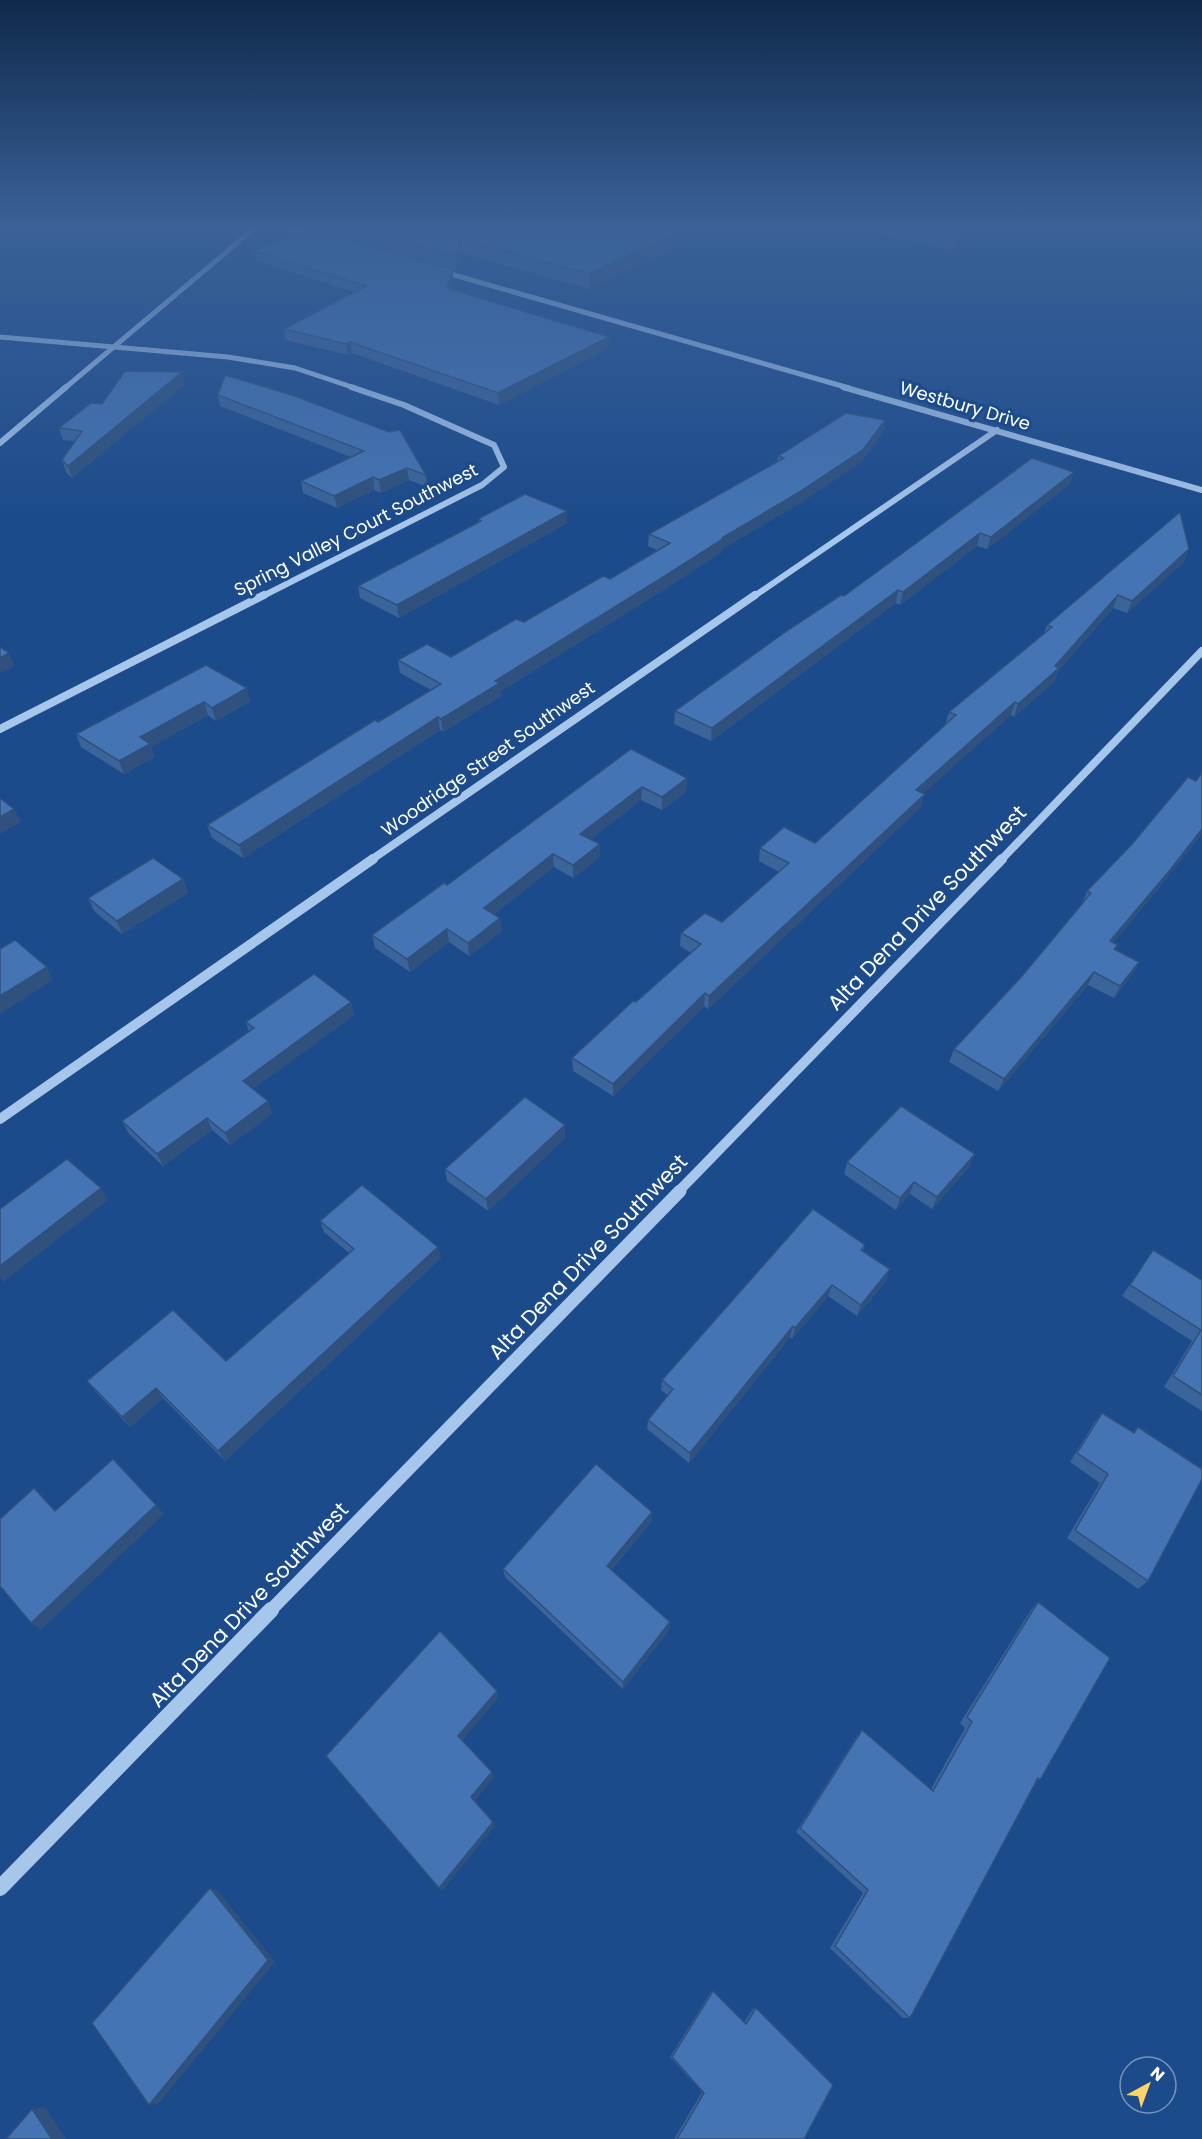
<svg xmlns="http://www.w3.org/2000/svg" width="1202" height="2139" viewBox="0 0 1202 2139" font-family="Poppins,sans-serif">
<rect width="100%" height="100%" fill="#1c4b8b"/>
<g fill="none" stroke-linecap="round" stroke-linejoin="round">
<g stroke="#a7c6ec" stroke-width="5">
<path d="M 269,222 L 315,236"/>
<path d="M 440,271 L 849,388"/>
<path d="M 0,337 L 228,357 L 295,368 L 355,388"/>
<path d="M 65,388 L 262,222"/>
</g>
<g stroke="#a7c6ec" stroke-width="6">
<path d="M 843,387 L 1202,490"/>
<path d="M 0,443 L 66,387"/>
<path d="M 261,597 L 482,485 L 504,467 L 494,445 L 404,405 L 351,387"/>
<path d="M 753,597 L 997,430"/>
</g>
<g stroke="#a7c6ec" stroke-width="8">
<path d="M 0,729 L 264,595"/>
<path d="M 371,860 L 755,595"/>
<path d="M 1001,860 L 1202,651"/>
</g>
<g stroke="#a7c6ec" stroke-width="10">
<path d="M 0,1119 L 373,859"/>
<path d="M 678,1192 L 1002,859"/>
</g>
<path stroke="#a7c6ec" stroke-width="13" d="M 270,1611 L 680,1191"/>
<path stroke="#a7c6ec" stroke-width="16" d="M 0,1888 L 271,1610"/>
</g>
<g fill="#3a649a">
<path d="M 312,222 L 696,223 L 695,237 L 589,289 L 461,253 L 456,271 L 453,270 L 453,280 L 451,289 L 609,348 L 499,405 L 352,353 L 348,355 L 286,340 L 284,329 L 354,292 L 256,261 L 254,251 L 314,230 Z"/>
<path d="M 869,222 L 1001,222 L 953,250 L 867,231 Z"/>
<path d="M 182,372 L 185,384 L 72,478 L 66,472 L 62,460 L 75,441 L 63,440 L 59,428 L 102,404 Z"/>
<path d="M 218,395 L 426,475 L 427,487 L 409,480 L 381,493 L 374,490 L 337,508 L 303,493 L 301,481 L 351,457 L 220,406 Z"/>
<path d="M 885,420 L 883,432 L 861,462 L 800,503 L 722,549 L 722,552 L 660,592 L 501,691 L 501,696 L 443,732 L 440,730 L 243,858 L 212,838 L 207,825 L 431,690 L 400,673 L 398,660 L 451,657 L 524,622 L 610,579 L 657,550 L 648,546 L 649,534 L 777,462 L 778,456 Z"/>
<path d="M 1074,472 L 1070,484 L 987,549 L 977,546 L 900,605 L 896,603 L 711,741 L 674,724 L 675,711 L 844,596 Z"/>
<path d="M 478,519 L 567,523 L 399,618 L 360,598 L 358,586 L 478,522 Z"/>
<path d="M 1189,549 L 1184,562 L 1127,613 L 1113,608 L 1058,671 L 1055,681 L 1014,717 L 1011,715 L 923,793 L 921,807 L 708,1009 L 704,1006 L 613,1096 L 573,1071 L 572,1058 L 691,953 L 680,946 L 681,933 L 722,922 L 779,872 L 759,861 L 760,848 L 815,843 L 945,725 L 949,712 L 1044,633 L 1047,625 Z"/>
<path d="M 206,665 L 250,701 L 216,721 L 208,715 L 151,747 L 154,757 L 124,774 L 81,747 L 76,734 Z"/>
<path d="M 631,749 L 687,778 L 686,792 L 662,810 L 641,800 L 591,839 L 600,857 L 573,878 L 554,867 L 494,914 L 500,918 L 502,931 L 469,956 L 449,942 L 410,972 L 375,948 L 372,935 L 447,885 Z"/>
<path d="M 183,879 L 188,893 L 122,934 L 94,911 L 88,898 Z"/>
<path d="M 1163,883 L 1113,943 L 1115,950 L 1139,962 L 1132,975 L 1114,998 L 1088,985 L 998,1091 L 949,1062 L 954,1049 L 1022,976 L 1082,904 L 1087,891 Z"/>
<path d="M 351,1002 L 354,1015 L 253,1089 L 268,1101 L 272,1114 L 230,1145 L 212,1130 L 163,1166 L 129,1134 L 122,1121 L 249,1032 L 246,1022 Z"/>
<path d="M 565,1138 L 488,1211 L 447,1181 L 445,1169 Z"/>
<path d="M 847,1162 L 970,1166 L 932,1209 L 910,1194 L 896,1210 L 844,1174 Z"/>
<path d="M 320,1221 L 441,1258 L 225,1461 L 163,1398 L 130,1427 L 95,1391 L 87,1381 L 226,1361 L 349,1253 L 324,1232 Z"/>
<path d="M 865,1245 L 863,1251 L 886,1281 L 857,1316 L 828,1296 L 792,1339 L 790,1337 L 689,1463 L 647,1429 L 648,1420 L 668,1395 L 661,1390 L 662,1380 Z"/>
<path d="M 1153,1250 L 1202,1280 L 1202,1411 L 1164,1387 L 1192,1341 L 1122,1296 Z"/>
<path d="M 1102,1413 L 1133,1433 L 1138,1427 L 1148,1581 L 1138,1589 L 1067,1538 L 1100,1483 L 1070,1462 L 1094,1423 Z"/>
<path d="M 652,1521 L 611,1570 L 670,1622 L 669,1630 L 623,1689 L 505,1577 L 503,1569 Z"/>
<path d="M 1038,1602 L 1040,1780 L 1036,1781 L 910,2018 L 903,2018 L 830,1948 L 863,1893 L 796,1832 L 857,1736 L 862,1730 L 931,1789 L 965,1728 L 960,1723 L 1031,1610 Z"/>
<path d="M 713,1991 L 744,2022 L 753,2009 L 756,2008 L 804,2139 L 674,2139 L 702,2092 L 670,2057 L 711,1992 Z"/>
</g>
<g fill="#30517d">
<path d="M 0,222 L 84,222 L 0,247 Z"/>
<path d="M 979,222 L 1001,222 L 953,250 L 956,235 Z"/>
<path d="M 696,223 L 695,237 L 589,289 L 589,274 Z"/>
<path d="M 460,239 L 461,253 L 456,271 L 455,256 Z"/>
<path d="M 453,269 L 453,280 L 448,299 L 447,288 Z"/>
<path d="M 609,337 L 609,348 L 499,405 L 498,393 Z"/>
<path d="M 350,342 L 352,353 L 348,355 L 346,344 Z"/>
<path d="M 182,372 L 185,384 L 72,478 L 68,466 Z"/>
<path d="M 885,420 L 883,432 L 861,462 L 800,503 L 722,549 L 722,552 L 660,592 L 501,691 L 501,696 L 443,732 L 441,719 L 495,681 L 722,538 Z"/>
<path d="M 407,468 L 409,480 L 381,493 L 379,480 Z"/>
<path d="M 1074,472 L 1070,484 L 987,549 L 991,537 Z"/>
<path d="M 373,477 L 374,490 L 337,508 L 334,496 Z"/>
<path d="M 567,511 L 567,523 L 399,618 L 397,605 Z"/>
<path d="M 980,533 L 977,546 L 900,605 L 903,592 Z"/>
<path d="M 1189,549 L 1184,562 L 1127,613 L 1132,601 Z"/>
<path d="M 898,590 L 896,603 L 711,741 L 712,728 Z"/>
<path d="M 1118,595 L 1113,608 L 1058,671 L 1055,681 L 1014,717 L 1018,704 L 1055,666 Z"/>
<path d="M 9,653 L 15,666 L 0,673 L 0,658 Z"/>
<path d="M 247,688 L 250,701 L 216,721 L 212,708 Z"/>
<path d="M 204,702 L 208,715 L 151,747 L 154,757 L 124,774 L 119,761 L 140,737 Z"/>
<path d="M 1015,702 L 1011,715 L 913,803 L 916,790 Z"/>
<path d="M 438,717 L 440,730 L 243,858 L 239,845 Z"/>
<path d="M 687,778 L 686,792 L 662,810 L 662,797 Z"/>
<path d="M 642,787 L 641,800 L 581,847 L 580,834 Z"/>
<path d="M 925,794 L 921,807 L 708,1009 L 709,996 Z"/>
<path d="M 14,809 L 21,822 L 0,834 L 0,817 Z"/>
<path d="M 1202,829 L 1202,834 L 1163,883 L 1104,954 L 1110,941 Z"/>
<path d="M 600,844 L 600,857 L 573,878 L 573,865 Z"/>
<path d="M 553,854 L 554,867 L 485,921 L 484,908 Z"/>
<path d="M 183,879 L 188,893 L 122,934 L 117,921 Z"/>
<path d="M 500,918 L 502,931 L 469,956 L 468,943 Z"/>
<path d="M 447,929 L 449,942 L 410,972 L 407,959 Z"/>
<path d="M 1139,962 L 1132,975 L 1114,998 L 1120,986 Z"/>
<path d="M 47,967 L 53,980 L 0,1014 L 0,996 Z"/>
<path d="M 1094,972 L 1088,985 L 998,1091 L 1004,1079 Z"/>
<path d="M 705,993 L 704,1006 L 613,1096 L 613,1084 Z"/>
<path d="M 351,1002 L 354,1015 L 248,1093 L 243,1081 Z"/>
<path d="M 268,1101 L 272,1114 L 230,1145 L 225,1133 Z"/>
<path d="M 207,1118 L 212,1130 L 163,1166 L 157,1154 Z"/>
<path d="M 565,1125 L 565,1138 L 488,1211 L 486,1199 Z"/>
<path d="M 975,1154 L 970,1166 L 932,1209 L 937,1197 Z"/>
<path d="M 914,1182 L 910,1194 L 896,1210 L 900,1198 Z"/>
<path d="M 101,1188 L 108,1200 L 3,1282 L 0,1278 L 0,1266 Z"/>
<path d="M 438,1247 L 441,1258 L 225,1461 L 218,1451 Z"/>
<path d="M 890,1269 L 886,1281 L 857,1316 L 861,1305 Z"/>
<path d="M 832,1285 L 828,1296 L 792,1339 L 795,1328 Z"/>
<path d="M 793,1326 L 790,1337 L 689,1463 L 690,1453 Z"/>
<path d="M 156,1388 L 163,1398 L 130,1427 L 122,1417 Z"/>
<path d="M 156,1505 L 164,1514 L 41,1630 L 31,1623 Z"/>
<path d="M 652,1512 L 652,1521 L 607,1574 L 607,1566 Z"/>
<path d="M 670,1622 L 669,1630 L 623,1689 L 623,1682 Z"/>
<path d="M 497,1691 L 499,1697 L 461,1742 L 458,1736 Z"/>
<path d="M 492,1772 L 494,1777 L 474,1802 L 471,1797 Z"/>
<path d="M 493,1822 L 495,1826 L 442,1891 L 439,1888 Z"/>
<path d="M 210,1888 L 218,1891 L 275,1962 L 159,2103 L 149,2105 Z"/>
<path d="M 45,2107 L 66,2139 L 52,2139 L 32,2109 Z"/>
</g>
<g fill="#4474b3" stroke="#30517d" stroke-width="1.5">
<path d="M 337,222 L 695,222 L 696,223 L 589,274 L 460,239 L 455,256 Z"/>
<path d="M 896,222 L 979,222 L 956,235 Z"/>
<path d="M 306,228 L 453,269 L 447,288 L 609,337 L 498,393 L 350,342 L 346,344 L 284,329 L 366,286 L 254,251 L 302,233 Z"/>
<path d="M 125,371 L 182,372 L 68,466 L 62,460 L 82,431 L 59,428 L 91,403 L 102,404 Z"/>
<path d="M 225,375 L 295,396 L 389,432 L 400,430 L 426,475 L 407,468 L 379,480 L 373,477 L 334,496 L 301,481 L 364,451 L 218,395 Z"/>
<path d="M 846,413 L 885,420 L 863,450 L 801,491 L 722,538 L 723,539 L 660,579 L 495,681 L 500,683 L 441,719 L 438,717 L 239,845 L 207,825 L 375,720 L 378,722 L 441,684 L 398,660 L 427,644 L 451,657 L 516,619 L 524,622 L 603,576 L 610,579 L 670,543 L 649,534 L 784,458 L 778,456 Z"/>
<path d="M 1032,458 L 1074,472 L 991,537 L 980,533 L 903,592 L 898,590 L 712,728 L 675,711 L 788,630 L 841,595 L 844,596 Z"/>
<path d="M 525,494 L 567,511 L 397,605 L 358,586 L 481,521 L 478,519 Z"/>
<path d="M 1180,512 L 1189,549 L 1132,601 L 1118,595 L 1055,666 L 1059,668 L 1018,704 L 1015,702 L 916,790 L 925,794 L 709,996 L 705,993 L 613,1084 L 572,1058 L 633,1001 L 636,1002 L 701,944 L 681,933 L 705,913 L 722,922 L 789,863 L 760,848 L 784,827 L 815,843 L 956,715 L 949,712 L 1052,627 L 1047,625 Z"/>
<path d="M 0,647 L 9,653 L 0,658 Z"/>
<path d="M 206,665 L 247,688 L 212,708 L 204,702 L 140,737 L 150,744 L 119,761 L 76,734 Z"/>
<path d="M 631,749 L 687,778 L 662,797 L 642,787 L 580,834 L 600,844 L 573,865 L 553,854 L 484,908 L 500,918 L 468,943 L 447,929 L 407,959 L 372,935 L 444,883 L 447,885 Z"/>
<path d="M 1202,773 L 1202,829 L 1170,870 L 1110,941 L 1118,945 L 1114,949 L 1139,962 L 1120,986 L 1094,972 L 1004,1079 L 954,1049 L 1022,976 L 1091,893 L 1087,891 L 1132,844 L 1188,777 L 1196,781 Z"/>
<path d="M 0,798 L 14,809 L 0,817 Z"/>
<path d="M 153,858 L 183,879 L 117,921 L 88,898 Z"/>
<path d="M 15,940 L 47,967 L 0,996 L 0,949 Z"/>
<path d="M 314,974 L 351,1002 L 243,1081 L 268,1101 L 225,1133 L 207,1118 L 157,1154 L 122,1121 L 254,1028 L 246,1022 Z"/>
<path d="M 525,1097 L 565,1125 L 486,1199 L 445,1169 Z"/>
<path d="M 901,1106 L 975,1154 L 937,1197 L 914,1182 L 900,1198 L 847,1162 Z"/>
<path d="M 67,1159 L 101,1188 L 0,1266 L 0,1209 Z"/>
<path d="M 362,1185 L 438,1247 L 218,1451 L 156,1388 L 122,1417 L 87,1381 L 173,1310 L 226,1361 L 354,1249 L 320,1221 Z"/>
<path d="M 813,1209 L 865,1245 L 861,1250 L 890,1269 L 861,1305 L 832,1285 L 795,1328 L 793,1326 L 690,1453 L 648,1420 L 673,1389 L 662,1380 Z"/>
<path d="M 1153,1250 L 1202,1280 L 1202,1395 L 1173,1376 L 1201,1330 L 1130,1285 Z"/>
<path d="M 1102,1413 L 1134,1433 L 1138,1427 L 1202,1469 L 1202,1479 L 1148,1581 L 1075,1530 L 1108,1474 L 1077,1453 Z"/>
<path d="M 113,1459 L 156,1505 L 31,1623 L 0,1586 L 0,1519 L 34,1488 L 55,1511 Z"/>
<path d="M 596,1464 L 652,1512 L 607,1566 L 670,1622 L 623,1682 L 503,1569 Z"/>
<path d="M 1038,1602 L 1110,1658 L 1040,1780 L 1038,1778 L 910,2018 L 835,1946 L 868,1890 L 800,1828 L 862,1730 L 933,1791 L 972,1722 L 967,1717 Z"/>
<path d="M 440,1631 L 497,1691 L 458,1736 L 492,1772 L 471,1797 L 493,1822 L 439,1888 L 326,1756 Z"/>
<path d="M 210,1888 L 268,1960 L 149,2105 L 92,2023 Z"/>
<path d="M 713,1991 L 746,2024 L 756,2008 L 833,2085 L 804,2139 L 677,2139 L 704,2093 L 672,2057 Z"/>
<path d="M 32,2109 L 52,2139 L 6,2139 Z"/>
</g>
<linearGradient id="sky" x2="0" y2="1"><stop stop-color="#0f294c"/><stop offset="0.43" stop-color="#3a6198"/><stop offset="1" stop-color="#3a6198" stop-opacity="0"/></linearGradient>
<rect width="1202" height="522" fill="url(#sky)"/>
<g text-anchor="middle" stroke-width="6" stroke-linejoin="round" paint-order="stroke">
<g font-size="18" fill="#fff" stroke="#1c4b8b">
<text transform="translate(965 406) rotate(16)" y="6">Westbury Drive</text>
<text transform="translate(356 530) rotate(-27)" y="6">Spring Valley Court Southwest</text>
<text transform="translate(488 759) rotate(-35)" y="6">Woodridge Street Southwest</text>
</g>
<g font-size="21" fill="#fff" stroke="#1c4b8b">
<text transform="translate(927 908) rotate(-46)" y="7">Alta Dena Drive Southwest</text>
<text transform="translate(588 1257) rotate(-46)" y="7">Alta Dena Drive Southwest</text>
<text transform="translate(249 1605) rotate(-46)" y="7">Alta Dena Drive Southwest</text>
</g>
</g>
<g transform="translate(1148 2085) rotate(41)"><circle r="28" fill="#1c4b8b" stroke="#7793b9" stroke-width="1.5"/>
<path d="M0-4.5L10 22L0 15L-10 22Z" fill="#fdd365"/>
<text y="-9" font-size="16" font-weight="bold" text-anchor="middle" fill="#ffffff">N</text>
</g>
</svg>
